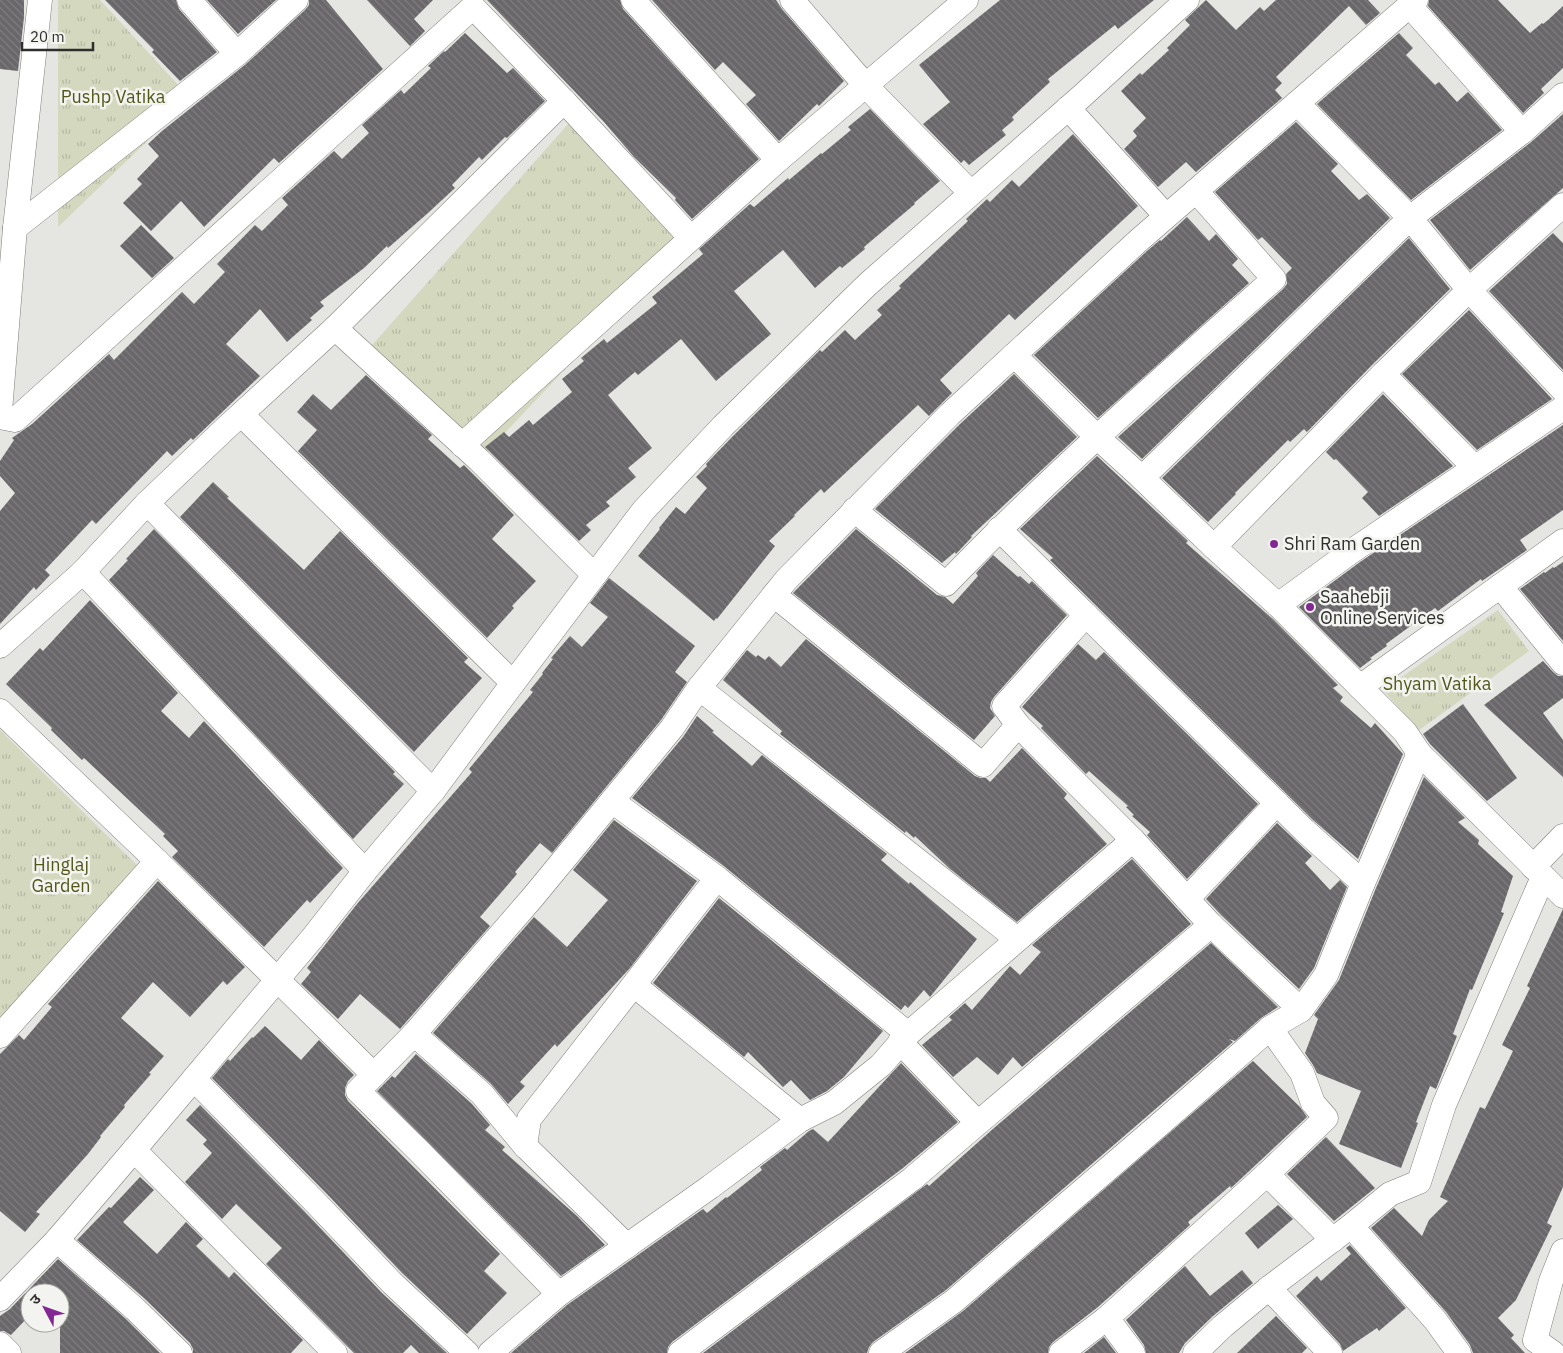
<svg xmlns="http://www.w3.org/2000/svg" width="1563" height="1353" viewBox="0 0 1563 1353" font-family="'IBM Plex Sans','Noto Sans Devanagari',sans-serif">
<defs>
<pattern id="grass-tufts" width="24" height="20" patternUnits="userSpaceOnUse" patternTransform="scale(1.25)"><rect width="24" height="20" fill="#d4d8bf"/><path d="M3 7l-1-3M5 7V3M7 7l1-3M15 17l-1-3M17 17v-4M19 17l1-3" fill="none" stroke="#b6baa4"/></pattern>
<pattern id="building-back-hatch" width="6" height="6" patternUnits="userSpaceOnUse" patternTransform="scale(1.25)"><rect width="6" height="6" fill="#6a676a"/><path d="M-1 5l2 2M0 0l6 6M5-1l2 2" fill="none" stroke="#807d80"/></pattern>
</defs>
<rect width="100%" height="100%" fill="#e5e6e2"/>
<g fill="url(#grass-tufts)">
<path d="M 58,0 L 100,0 L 191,99 L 58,227 Z"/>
<path d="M 577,114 L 690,238 L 479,460 L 365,353 Z"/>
<path d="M 1498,610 L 1529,651 L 1419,730 L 1383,690 Z"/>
<path d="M 0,730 L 144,872 L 0,1036 Z"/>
</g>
<g fill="url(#building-back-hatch)">
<path d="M 0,0 L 24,0 L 24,17 L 18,71 L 0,69 Z"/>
<path d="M 105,0 L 176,0 L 179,9 L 217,52 L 180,81 L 152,52 L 154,50 Z"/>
<path d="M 207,0 L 276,0 L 238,34 Z"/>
<path d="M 309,0 L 326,0 L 383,69 L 279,163 L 274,158 L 204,227 L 181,201 L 151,231 L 123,203 L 142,184 L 137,179 L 159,156 L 148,144 L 162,131 L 246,64 L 305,10 L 309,5 Z"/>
<path d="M 367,0 L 433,0 L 414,19 L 425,31 L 410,46 Z"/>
<path d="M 487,0 L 620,0 L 623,9 L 759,159 L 692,219 L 675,200 L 676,198 L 634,157 L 604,122 Z"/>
<path d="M 652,0 L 776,0 L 782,9 L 844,81 L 819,106 L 817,104 L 779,141 L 746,104 L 756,95 L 723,62 L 715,70 Z"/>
<path d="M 1000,0 L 1154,0 L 1118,29 L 1115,25 L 1048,79 L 1050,82 L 1012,117 L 1014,120 L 1002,130 L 1006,135 L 969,165 L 964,160 L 961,163 L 923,124 L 950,102 L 919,65 Z"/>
<path d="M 1206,0 L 1236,30 L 1260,7 L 1264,11 L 1276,0 L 1368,0 L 1380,13 L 1366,25 L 1349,6 L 1276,77 L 1282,83 L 1275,90 L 1282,98 L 1196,172 L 1186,162 L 1158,187 L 1124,149 L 1137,136 L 1133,131 L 1146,118 L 1121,91 L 1140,73 L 1142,75 L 1169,50 L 1167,48 L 1190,25 L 1185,20 Z"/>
<path d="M 1429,0 L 1498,0 L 1530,33 L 1542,23 L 1543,24 L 1548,20 L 1563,6 L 1563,68 L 1541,89 L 1544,93 L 1523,113 L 1428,6 Z"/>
<path d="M 465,33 L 507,73 L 513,68 L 545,101 L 507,138 L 505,137 L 482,160 L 479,157 L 452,185 L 455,188 L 428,213 L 388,248 L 387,246 L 364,268 L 320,302 L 324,306 L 310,318 L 312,320 L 287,342 L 260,309 L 226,344 L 260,376 L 193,440 L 191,438 L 172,456 L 167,451 L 96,524 L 92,520 L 45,570 L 50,575 L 36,590 L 34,587 L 0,624 L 0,511 L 15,493 L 0,476 L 0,461 L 14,440 L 12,438 L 32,424 L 109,354 L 114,360 L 182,292 L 194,304 L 225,272 L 217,264 L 255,225 L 262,231 L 288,205 L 282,198 L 334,151 L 342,159 L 369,133 L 362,125 L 401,90 L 404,94 L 431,68 L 428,66 L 444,51 L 445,52 Z"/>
<path d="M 1399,33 L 1413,48 L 1406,55 L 1435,85 L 1439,82 L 1457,102 L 1468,92 L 1502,130 L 1411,200 L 1317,104 Z"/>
<path d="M 870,109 L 940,181 L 914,203 L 915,204 L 864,247 L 865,249 L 842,268 L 840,266 L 815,288 L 783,250 L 734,291 L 771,334 L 716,381 L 681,339 L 638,375 L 635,372 L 608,395 L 652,448 L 628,468 L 636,477 L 606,502 L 610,506 L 586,525 L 591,530 L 579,541 L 485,447 L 504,432 L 509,437 L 529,420 L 533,425 L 572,392 L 562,379 L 584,361 L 581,358 L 604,339 L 607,343 L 657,303 L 652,297 L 703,254 L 699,249 L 750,204 L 754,207 L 788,178 L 789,180 L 821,153 L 822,154 L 851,130 L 848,127 Z"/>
<path d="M 1563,114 L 1563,188 L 1470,270 L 1430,220 L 1530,143 Z"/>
<path d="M 1296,122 L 1338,164 L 1331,171 L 1359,200 L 1367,194 L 1390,218 L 1142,459 L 1118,437 L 1283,289 L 1287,284 L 1286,274 L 1292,268 L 1262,237 L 1258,240 L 1215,192 Z"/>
<path d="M 1073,134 L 1138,206 L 1015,320 L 1009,314 L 940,380 L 952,393 L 929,416 L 918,405 L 824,493 L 821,489 L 794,515 L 795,516 L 769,541 L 775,546 L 717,619 L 716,618 L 714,621 L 638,556 L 660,529 L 659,528 L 676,507 L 685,514 L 707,488 L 696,477 L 707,466 L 706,464 L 733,436 L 820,350 L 822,352 L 845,330 L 855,340 L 882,315 L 877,310 L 901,288 L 899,286 L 968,221 L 966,219 L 987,199 L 990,202 L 1012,180 L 1019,187 Z"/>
<path d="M 1187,217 L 1209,241 L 1216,234 L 1238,259 L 1232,265 L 1249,283 L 1098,418 L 1034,355 L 1147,251 L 1160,240 L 1161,241 Z"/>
<path d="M 141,225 L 174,258 L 152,278 L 120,246 Z"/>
<path d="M 1553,233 L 1563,243 L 1563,370 L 1489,291 Z"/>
<path d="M 1409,238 L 1450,289 L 1373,364 L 1307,432 L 1304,429 L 1290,442 L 1288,440 L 1235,493 L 1236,494 L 1208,522 L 1162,478 Z"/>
<path d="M 1469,310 L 1552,399 L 1477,450 L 1402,374 Z"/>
<path d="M 1014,374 L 1077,437 L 971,536 L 972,537 L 956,554 L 955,552 L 942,563 L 875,509 L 960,424 Z"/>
<path d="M 366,375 L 432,435 L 428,439 L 460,468 L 464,465 L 514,515 L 492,539 L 536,581 L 512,606 L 514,608 L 487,638 L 298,451 L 317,430 L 297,412 L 313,394 L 331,410 Z"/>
<path d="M 1383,394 L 1453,466 L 1379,516 L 1362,498 L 1368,492 L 1336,459 L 1334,460 L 1326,452 Z"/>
<path d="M 1563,425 L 1563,510 L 1520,540 L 1527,550 L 1482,581 L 1481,579 L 1438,611 L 1435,608 L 1386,644 L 1387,646 L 1370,658 L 1372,659 L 1360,668 L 1299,607 L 1360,562 Z"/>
<path d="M 1097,456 L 1188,541 L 1186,543 L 1273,619 L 1338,685 L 1333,688 L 1343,697 L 1340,701 L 1371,728 L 1375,723 L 1403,754 L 1358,859 L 1313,820 L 1050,560 L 1053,558 L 1020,529 Z"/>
<path d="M 213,482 L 229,497 L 227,498 L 304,570 L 340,531 L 468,658 L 464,662 L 482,678 L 414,752 L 180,517 Z"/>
<path d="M 154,529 L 395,772 L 393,774 L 404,784 L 353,839 L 109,580 L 128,560 L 126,559 Z"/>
<path d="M 856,529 L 937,595 L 945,597 L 953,604 L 978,576 L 976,573 L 993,555 L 1018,577 L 1020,576 L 1029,584 L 1032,581 L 1067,615 L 994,697 L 991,702 L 990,708 L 995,716 L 974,740 L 793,593 Z"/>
<path d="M 1563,562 L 1563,641 L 1520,589 L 1544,572 L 1545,573 L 1553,567 L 1554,568 Z"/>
<path d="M 609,578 L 695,646 L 675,672 L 687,682 L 661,720 L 552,853 L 540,843 L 515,872 L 517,874 L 480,917 L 490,926 L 400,1029 L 360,994 L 338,1019 L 301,984 L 311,972 L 307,968 L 357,904 L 472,772 L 469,769 L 533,692 L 530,690 L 543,674 L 542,673 L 553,659 L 551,658 L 570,636 L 582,647 L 608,617 L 590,603 Z"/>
<path d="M 90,600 L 178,693 L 161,711 L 189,738 L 204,721 L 343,868 L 310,903 L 307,900 L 264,947 L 172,857 L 178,851 L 163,836 L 165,834 L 84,758 L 82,760 L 51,730 L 52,728 L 6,684 L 40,648 L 43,651 Z"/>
<path d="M 806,639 L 975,776 L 980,778 L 986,778 L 990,782 L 1022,748 L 1067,794 L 1064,798 L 1107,844 L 1017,922 L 950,869 L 915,836 L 914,838 L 906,831 L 905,833 L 780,734 L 782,731 L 723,680 L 747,650 L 756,657 L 758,655 L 765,660 L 769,656 L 781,667 Z"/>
<path d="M 1078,644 L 1096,660 L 1104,652 L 1258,804 L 1187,879 L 1147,835 L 1150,832 L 1132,816 L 1134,815 L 1126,807 L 1128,806 L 1089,771 L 1086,774 L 1041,728 L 1043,726 L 1022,707 Z"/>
<path d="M 1543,661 L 1553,672 L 1558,676 L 1563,676 L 1563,698 L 1543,713 L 1563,740 L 1563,777 L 1484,705 Z"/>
<path d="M 1463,704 L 1517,778 L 1487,801 L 1430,744 L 1423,734 Z"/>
<path d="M 697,716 L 714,731 L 712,732 L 752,766 L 762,755 L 887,854 L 881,860 L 909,884 L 910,882 L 977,939 L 930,997 L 924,990 L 908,1008 L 905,1005 L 901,1010 L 725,867 L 632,798 L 683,737 Z"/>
<path d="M 1424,777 L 1465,818 L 1458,822 L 1479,840 L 1478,844 L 1513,876 L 1501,912 L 1504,913 L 1472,990 L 1470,989 L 1453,1034 L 1457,1036 L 1436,1089 L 1430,1086 L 1416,1122 L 1418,1123 L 1401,1168 L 1339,1144 L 1361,1091 L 1317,1073 L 1313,1065 L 1305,1053 L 1318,1019 L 1314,1015 L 1339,980 L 1376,888 Z"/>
<path d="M 614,820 L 697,881 L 630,968 L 557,1047 L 555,1044 L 520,1082 L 525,1086 L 508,1104 L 491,1084 L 433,1033 L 534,917 L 567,947 L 608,900 L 573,870 Z"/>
<path d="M 1277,823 L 1312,856 L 1305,863 L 1330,890 L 1340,880 L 1347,887 L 1314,968 L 1299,989 L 1221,915 L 1206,899 Z"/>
<path d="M 1132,859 L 1191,924 L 1022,1067 L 1013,1057 L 998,1075 L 977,1057 L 953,1077 L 922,1045 L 952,1020 L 949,1017 L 965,1003 L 972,1010 L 1010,966 L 1020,975 L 1041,952 L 1032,945 Z"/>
<path d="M 158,881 L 245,967 L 227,985 L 223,981 L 190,1017 L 153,982 L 121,1018 L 164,1056 L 149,1073 L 151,1074 L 124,1105 L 125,1107 L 100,1136 L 101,1137 L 88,1154 L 36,1212 L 40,1214 L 25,1232 L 0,1211 L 0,1054 L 19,1035 L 24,1040 L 52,1007 L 48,1004 Z"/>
<path d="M 719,898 L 883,1031 L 844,1077 L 827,1091 L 810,1100 L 791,1080 L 783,1087 L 748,1052 L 744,1057 L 653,983 Z"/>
<path d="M 1563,909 L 1563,1187 L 1547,1223 L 1552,1226 L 1516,1300 L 1498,1318 L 1514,1335 L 1511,1338 L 1525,1353 L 1473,1353 L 1470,1345 L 1446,1312 L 1371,1228 L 1394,1208 L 1422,1236 L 1429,1220 L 1448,1201 L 1440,1197 L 1480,1107 L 1485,1109 L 1513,1051 L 1502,1045 L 1530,988 L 1527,986 Z"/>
<path d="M 1211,943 L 1278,1007 L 1261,1018 L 1235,1041 L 1229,1039 L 1233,1042 L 946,1290 L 873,1342 L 869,1347 L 867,1353 L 703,1353 L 927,1184 L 929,1186 L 994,1128 Z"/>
<path d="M 265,1026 L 301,1060 L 319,1040 L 354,1075 L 348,1081 L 345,1088 L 345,1095 L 348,1101 L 500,1254 L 484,1271 L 507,1293 L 467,1334 L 402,1273 L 327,1194 L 212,1078 L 228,1059 L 230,1061 L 252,1037 L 253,1038 Z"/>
<path d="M 416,1054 L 472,1104 L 490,1125 L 485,1130 L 505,1147 L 502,1150 L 577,1216 L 605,1245 L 561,1276 L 377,1091 L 392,1076 L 395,1078 Z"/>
<path d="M 1253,1061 L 1300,1107 L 1307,1117 L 1231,1188 L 1230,1186 L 1188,1222 L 1190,1225 L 1098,1307 L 1053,1342 L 1049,1347 L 1048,1353 L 905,1353 L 963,1311 Z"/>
<path d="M 901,1063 L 958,1122 L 903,1168 L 672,1342 L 668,1347 L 667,1353 L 511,1353 L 567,1305 L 703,1209 L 707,1213 L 726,1197 L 727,1198 L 762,1170 L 760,1167 L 785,1148 L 787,1150 L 809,1131 L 813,1129 L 828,1142 Z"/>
<path d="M 200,1105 L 307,1214 L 382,1293 L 447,1353 L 419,1353 L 411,1345 L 403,1353 L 354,1353 L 346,1345 L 266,1264 L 282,1248 L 236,1204 L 222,1219 L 185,1182 L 212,1153 L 203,1144 L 207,1140 L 186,1120 Z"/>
<path d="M 1326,1137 L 1375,1188 L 1334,1221 L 1287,1174 Z"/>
<path d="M 140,1177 L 154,1190 L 123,1222 L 157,1254 L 186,1222 L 203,1239 L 196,1246 L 229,1278 L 234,1272 L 303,1340 L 291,1353 L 193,1353 L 193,1349 L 190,1343 L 145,1299 L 77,1240 L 109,1207 L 111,1208 Z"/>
<path d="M 1278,1205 L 1293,1219 L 1258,1249 L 1245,1233 Z"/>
<path d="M 1350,1245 L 1406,1308 L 1379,1331 L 1377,1328 L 1343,1351 L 1340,1344 L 1296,1296 L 1317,1276 L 1321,1281 L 1351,1254 L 1346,1248 Z"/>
<path d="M 58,1259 L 126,1319 L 160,1353 L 60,1353 L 60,1327 L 55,1323 L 60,1323 L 60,1293 L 30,1293 L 30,1315 L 11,1335 L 4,1331 L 0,1331 L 0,1316 L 10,1309 Z"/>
<path d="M 1185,1266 L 1210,1296 L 1242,1270 L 1253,1283 L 1213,1316 L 1185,1343 L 1179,1353 L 1146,1353 L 1144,1345 L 1126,1320 Z"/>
<path d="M 1276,1316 L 1307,1348 L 1302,1353 L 1237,1353 Z"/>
<path d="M 1104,1337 L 1116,1353 L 1084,1353 Z"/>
</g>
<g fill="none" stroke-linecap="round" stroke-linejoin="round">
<defs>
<g id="minor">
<path d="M 189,0 L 237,54"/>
<path d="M 633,0 L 778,160 L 966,0"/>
<path d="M 792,0 L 866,86 L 971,193"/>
<path d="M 1410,6 L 1522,132"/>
<path d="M 1297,103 L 1410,218 L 1469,290 L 1563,390"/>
<path d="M 1068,108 L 1166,216"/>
<path d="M 15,228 L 237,54 L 296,0"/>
<path d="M 335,328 L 564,101"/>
<path d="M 1014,355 L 1097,437 L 1142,478 L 1214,547 L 1278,605 L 1405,732 L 1419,753 L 1563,896"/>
<path d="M 1383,374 L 1474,467"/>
<path d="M 0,411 L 15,228 L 40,0"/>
<path d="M 242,415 L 513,683"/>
<path d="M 0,417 L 15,420 L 473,7 L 564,101 L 691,238"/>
<path d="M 462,445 L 778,160"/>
<path d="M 1142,478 L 1410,218 L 1522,132 L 1563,95"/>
<path d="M 147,503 L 227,427 L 335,328 L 479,460 L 594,575"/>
<path d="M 854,510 L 946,584 C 1050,476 1162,378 1274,279 L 1196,191"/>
<path d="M 999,529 L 1304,830 L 1363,883"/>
<path d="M 1214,547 L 1383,374 L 1469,290 L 1563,205"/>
<path d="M 83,572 L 147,503 L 433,791"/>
<path d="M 1500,586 L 1563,663"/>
<path d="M 774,595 L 983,765 L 1018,725 L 1133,840 L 1211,925 L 1301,1010 L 1326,975 L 1363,883 L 1419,753"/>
<path d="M 1278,605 L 1352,551 L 1563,408"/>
<path d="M 0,646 L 83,572 L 365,871"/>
<path d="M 1360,687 L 1563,541"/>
<path d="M 699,688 L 1017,939"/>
<path d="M 0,711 L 157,861 L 374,1075"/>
<path d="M 1018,725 L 1004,706 L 1086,615"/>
<path d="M 612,801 L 717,878 L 908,1034"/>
<path d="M 1533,867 L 1563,836"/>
<path d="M 1187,899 L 1277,803"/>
<path d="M 634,985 L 800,1120"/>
<path d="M 414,1034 L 482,1094 L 525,1146 L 627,1246"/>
<path d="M 0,1036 L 157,861"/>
<path d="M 900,1042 L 977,1122"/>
<path d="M 194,1079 L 317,1204 L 392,1283 L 467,1353"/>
<path d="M 525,1146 L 529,1119 L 717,878"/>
<path d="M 134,1150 L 335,1353"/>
<path d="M 1267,1174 L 1333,1240"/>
<path d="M 1351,1226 L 1435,1320 L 1459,1353"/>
<path d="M 57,1240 L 135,1309 L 180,1353"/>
<path d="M 1269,1288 L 1330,1353"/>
<path d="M 559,1294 L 419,1151 L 358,1091 L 414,1034 L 533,897 L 672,728 L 699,688 L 786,580 L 950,414 L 1138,241 L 1416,0"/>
<path d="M 0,1299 L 57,1240 L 134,1150 L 314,936 L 365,871 L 433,791 L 513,683 L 643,511 L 723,426 L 868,284 L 1082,96 L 1187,0"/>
<path d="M 1107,1318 L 1133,1353"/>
<path d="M 0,1344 L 9,1353"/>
<path d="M 490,1353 L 559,1294 L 710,1187 L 800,1120 L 834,1103 L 881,1065 L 908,1034 L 1133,840"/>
<path d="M 680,1353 L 912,1179 L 1211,925"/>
<path d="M 881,1353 L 954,1301 L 1159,1125 L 1270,1028 L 1301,1010"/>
<path d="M 1061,1353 L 1107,1318 L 1267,1174 L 1326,1118 L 1313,1103 L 1302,1073 L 1270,1028"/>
<path d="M 1195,1353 L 1223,1326 L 1269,1288 L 1351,1226 L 1390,1194 L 1419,1182 L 1444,1105 L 1543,877"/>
<path d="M 1553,1353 L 1535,1340 L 1551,1281 L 1563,1251"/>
</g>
</defs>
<use href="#minor" stroke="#7e7f7b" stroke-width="25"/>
<use href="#minor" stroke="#fff" stroke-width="24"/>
</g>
<g fill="#822794" stroke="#f3f3ef" stroke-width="2">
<circle cx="1274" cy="544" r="5"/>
<circle cx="1310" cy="607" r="5"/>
</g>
<g text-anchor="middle" stroke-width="5" stroke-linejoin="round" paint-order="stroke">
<g font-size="18" fill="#53581a" stroke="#f3f3ef">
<text x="113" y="103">Pushp Vatika</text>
<text x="1437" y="690">Shyam Vatika</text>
<text x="61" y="871">Hinglaj<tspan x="61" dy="21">Garden</tspan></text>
</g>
<g font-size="18" fill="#2e2e2d" stroke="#f3f3ef" text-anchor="start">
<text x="1284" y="550">Shri Ram Garden</text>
<text x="1320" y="603">Saahebji<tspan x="1320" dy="21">Online Services</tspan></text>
</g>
</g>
<g transform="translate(45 1308) rotate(311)"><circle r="24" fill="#f3f3ef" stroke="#a4a4a1"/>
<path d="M0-4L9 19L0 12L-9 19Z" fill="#822794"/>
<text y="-8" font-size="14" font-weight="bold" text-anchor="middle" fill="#2e2e2d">उ</text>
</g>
<path d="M22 42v8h71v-8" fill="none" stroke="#2e2e2d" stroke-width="2.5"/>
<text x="30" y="42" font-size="15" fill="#2e2e2d" stroke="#f3f3ef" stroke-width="4" paint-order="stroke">20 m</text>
</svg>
